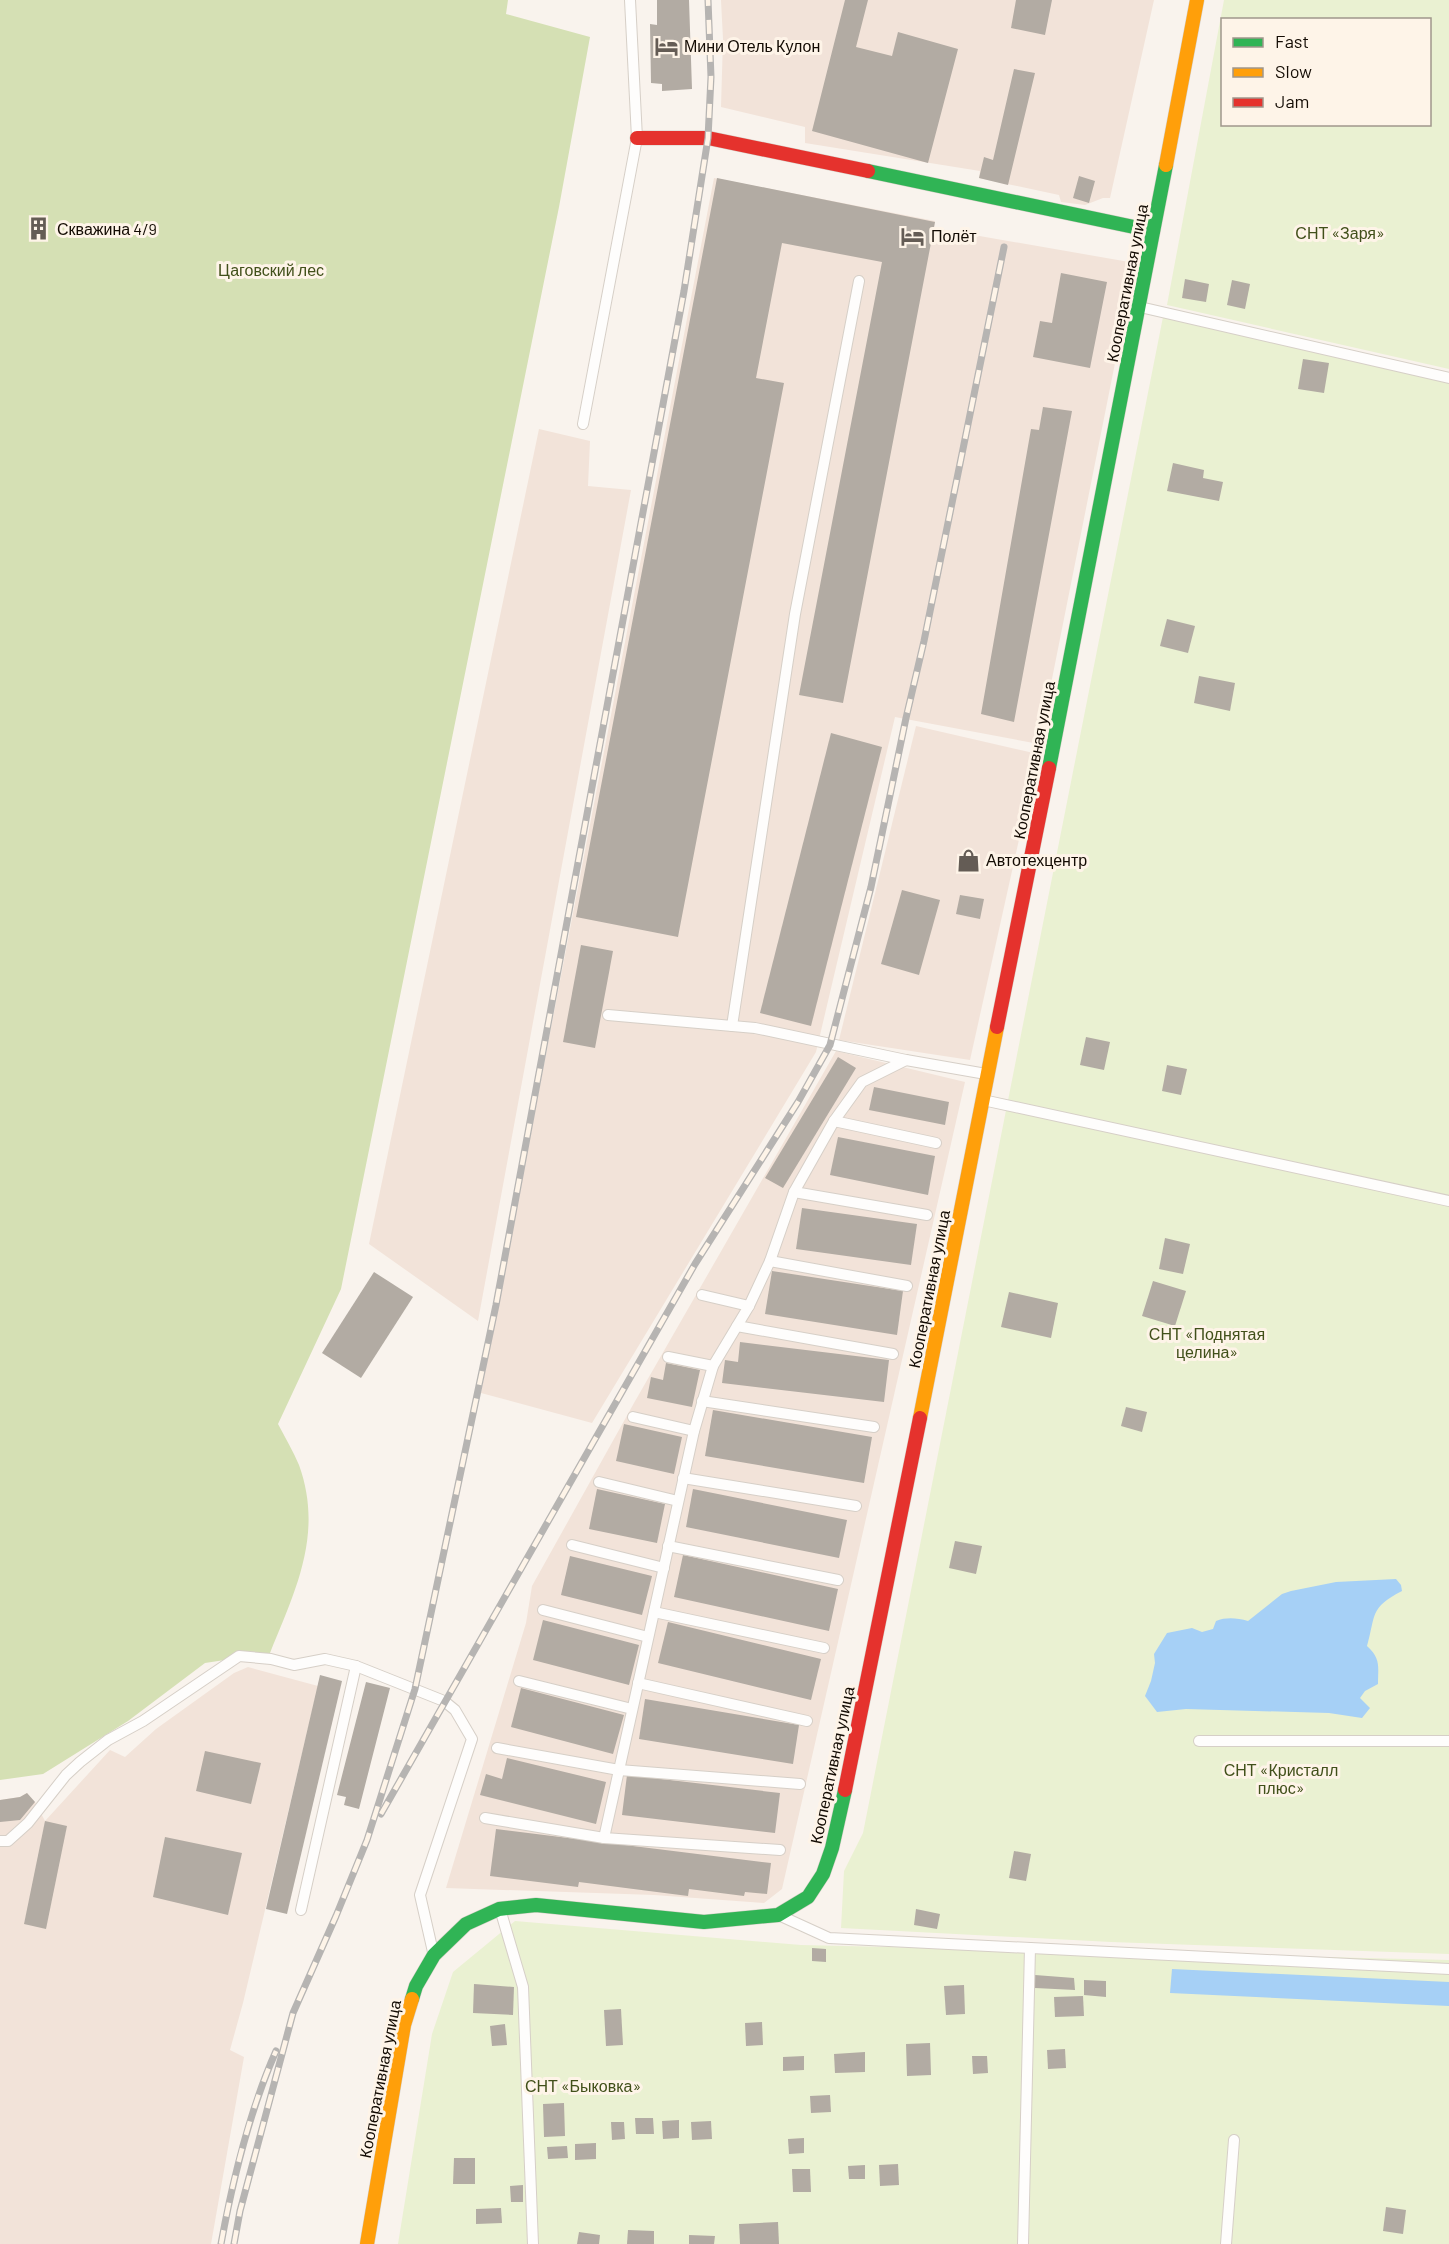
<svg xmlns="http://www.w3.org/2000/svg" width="1449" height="2244" viewBox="0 0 1449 2244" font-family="Barlow,sans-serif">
<rect width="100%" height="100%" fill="#f9f3ed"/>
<g fill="#f2e3d9">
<path d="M 721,0 L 1154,0 L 1110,198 L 1103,198 L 1085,205 L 1061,202 L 1059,195 L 979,178 L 980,171 L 805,143 L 805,127 L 721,107 L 723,39 Z"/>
<path d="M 714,178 L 935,221 L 934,228 L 1135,263 L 1039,744 L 895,717 L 816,1052 L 592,1423 L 481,1393 Z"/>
<path d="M 539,429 L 590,441 L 588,486 L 631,490 L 478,1321 L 369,1244 Z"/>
<path d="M 916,726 L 1038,754 L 970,1060 L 839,1040 Z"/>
<path d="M 836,1051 L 965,1082 L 782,1889 L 764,1903 L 654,1895 L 446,1888 L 526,1623 L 532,1586 L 634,1403 Z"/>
<path d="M 248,1667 L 318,1686 L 243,2003 L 230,2050 L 244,2057 L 211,2244 L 0,2244 L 0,1800 L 20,1797 L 27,1793 L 35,1802 L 45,1821 L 110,1750 L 125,1757 L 156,1729 L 234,1673 Z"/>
</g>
<g fill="#eaf1d2" fill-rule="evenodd">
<path d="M 1224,0 L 1449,0 L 1449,369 L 1167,305 ZM 1222,20 L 1430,20 L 1430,124 L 1222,124 Z"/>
<path d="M 1163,317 L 1449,383 L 1449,1954 L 1111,1942 L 841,1928 L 844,1871 L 863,1833 Z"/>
<path d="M 515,1921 L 801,1945 L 1449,1960 L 1449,2244 L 398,2244 L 432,2034 L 453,1972 Z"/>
</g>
<path fill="#d5e0b4" d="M 0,0 L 508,0 L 506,14 L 590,37 L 559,207 L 341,1289 L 278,1424 C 285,1437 293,1451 299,1465 C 324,1534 295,1591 270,1653 L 205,1663 L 128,1721 L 43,1774 L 0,1780 Z"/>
<g fill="#a6d0f6">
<path d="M 1396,1579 L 1401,1585 L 1402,1591 C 1369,1608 1376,1615 1367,1646 C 1381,1659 1378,1666 1378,1684 L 1365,1691 L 1360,1698 L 1370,1708 L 1362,1718 L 1329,1713 L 1186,1709 L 1157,1712 L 1145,1696 L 1151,1681 L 1155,1663 L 1154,1654 L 1167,1633 L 1192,1628 L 1202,1632 L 1213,1629 L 1216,1621 C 1226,1617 1237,1618 1248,1621 L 1282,1594 L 1291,1591 L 1336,1582 Z"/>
<path d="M 1172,1969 L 1449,1982 L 1449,2006 L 1170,1993 Z"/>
</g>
<g fill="#b2aba3">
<path d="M 657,0 L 689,0 L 692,89 L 662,91 L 662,84 L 651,83 L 650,24 L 657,25 Z"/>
<path d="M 845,0 L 868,0 L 856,47 L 892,56 L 898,32 L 958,49 L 928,163 L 812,131 Z"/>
<path d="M 1016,0 L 1052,0 L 1045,35 L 1011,28 Z"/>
<path d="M 1014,69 L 1035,73 L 1008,185 L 979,178 L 984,157 L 993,160 Z"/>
<path d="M 1079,176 L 1095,181 L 1089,203 L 1073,198 Z"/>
<path d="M 717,178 L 935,222 L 843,703 L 799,695 L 882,262 L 782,243 L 756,378 L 784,383 L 678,937 L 576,917 Z"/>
<path d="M 33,219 L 48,223 L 44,239 L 29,236 Z"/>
<path d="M 1061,273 L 1107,282 L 1090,368 L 1033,357 L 1040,321 L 1052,323 Z"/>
<path d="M 1185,279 L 1209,284 L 1206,302 L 1182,298 Z"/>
<path d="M 1232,280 L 1250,284 L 1245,309 L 1227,305 Z"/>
<path d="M 1303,359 L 1329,363 L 1324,393 L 1298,389 Z"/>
<path d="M 1043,407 L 1072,411 L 1014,722 L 981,714 L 1031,429 L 1039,430 Z"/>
<path d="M 1173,463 L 1204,470 L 1203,478 L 1223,482 L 1219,501 L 1167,491 Z"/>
<path d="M 1167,619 L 1195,626 L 1188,653 L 1160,646 Z"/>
<path d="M 1199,676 L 1235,683 L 1230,711 L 1194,703 Z"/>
<path d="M 831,733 L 882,747 L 811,1026 L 760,1013 Z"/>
<path d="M 902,890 L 940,900 L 919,975 L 881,964 Z"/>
<path d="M 960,895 L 984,899 L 980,919 L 956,914 Z"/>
<path d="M 581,945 L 613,951 L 595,1048 L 563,1042 Z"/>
<path d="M 1086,1037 L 1110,1042 L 1104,1070 L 1080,1065 Z"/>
<path d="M 838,1057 L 856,1068 L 783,1188 L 765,1178 Z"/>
<path d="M 1167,1065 L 1187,1069 L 1181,1095 L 1162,1091 Z"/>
<path d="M 874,1087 L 949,1102 L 945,1125 L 869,1110 Z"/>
<path d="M 838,1137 L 935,1156 L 928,1195 L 830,1175 Z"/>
<path d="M 802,1208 L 917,1224 L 911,1265 L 796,1249 Z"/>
<path d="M 1165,1238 L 1190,1244 L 1183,1274 L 1159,1269 Z"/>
<path d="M 772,1271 L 903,1291 L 897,1335 L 765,1314 Z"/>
<path d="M 374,1272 L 413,1297 L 361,1378 L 322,1353 Z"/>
<path d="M 1153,1281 L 1186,1291 L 1175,1326 L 1142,1316 Z"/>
<path d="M 1009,1292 L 1058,1303 L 1051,1338 L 1001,1327 Z"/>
<path d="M 740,1342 L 889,1360 L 884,1402 L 722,1383 L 725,1360 L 738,1362 Z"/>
<path d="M 666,1363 L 700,1370 L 692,1407 L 647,1398 L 651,1377 L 663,1380 Z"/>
<path d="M 1126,1407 L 1147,1412 L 1142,1432 L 1121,1426 Z"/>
<path d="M 713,1410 L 872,1437 L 864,1483 L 705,1456 Z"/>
<path d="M 624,1424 L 682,1437 L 674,1474 L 616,1461 Z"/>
<path d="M 597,1489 L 665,1504 L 657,1543 L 589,1529 Z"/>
<path d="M 693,1489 L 847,1520 L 839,1558 L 686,1527 Z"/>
<path d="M 955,1541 L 982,1546 L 976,1574 L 949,1568 Z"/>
<path d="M 683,1555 L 838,1589 L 829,1631 L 674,1597 Z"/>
<path d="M 570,1556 L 652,1576 L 642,1615 L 561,1595 Z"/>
<path d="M 543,1620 L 639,1645 L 629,1685 L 533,1660 Z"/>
<path d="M 668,1622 L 821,1659 L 811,1700 L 658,1663 Z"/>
<path d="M 320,1675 L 342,1681 L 287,1914 L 266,1909 Z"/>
<path d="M 366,1682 L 390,1688 L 359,1809 L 344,1805 L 346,1797 L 337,1795 Z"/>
<path d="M 521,1688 L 624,1715 L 613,1754 L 511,1727 Z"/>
<path d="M 645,1699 L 799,1725 L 793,1764 L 639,1739 Z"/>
<path d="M 205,1751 L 261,1763 L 251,1804 L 196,1791 Z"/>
<path d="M 507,1758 L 606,1782 L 596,1824 L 480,1795 L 486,1774 L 502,1779 Z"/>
<path d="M 627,1775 L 780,1793 L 775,1833 L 622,1815 Z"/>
<path d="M 27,1793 L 35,1802 L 20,1820 L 0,1822 L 0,1800 L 20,1797 Z"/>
<path d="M 45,1821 L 67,1826 L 46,1929 L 24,1924 Z"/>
<path d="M 496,1829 L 771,1863 L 767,1894 L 745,1892 L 744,1896 L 689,1889 L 688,1896 L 579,1882 L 578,1887 L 490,1876 Z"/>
<path d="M 165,1837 L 242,1853 L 228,1915 L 153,1897 Z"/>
<path d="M 1014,1851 L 1031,1854 L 1026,1881 L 1009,1878 Z"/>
<path d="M 916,1909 L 940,1914 L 937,1929 L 914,1925 Z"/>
<path d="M 812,1948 L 826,1949 L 826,1962 L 812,1961 Z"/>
<path d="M 1035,1975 L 1074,1978 L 1075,1990 L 1035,1988 Z"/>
<path d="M 1084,1980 L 1106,1981 L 1106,1997 L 1084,1995 Z"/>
<path d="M 474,1984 L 514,1987 L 513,2015 L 473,2013 Z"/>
<path d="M 964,1985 L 965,2014 L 946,2015 L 944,1986 Z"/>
<path d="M 1083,1996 L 1084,2016 L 1055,2017 L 1054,1997 Z"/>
<path d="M 621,2009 L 623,2045 L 606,2046 L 604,2010 Z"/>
<path d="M 762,2022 L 763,2045 L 746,2046 L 745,2023 Z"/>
<path d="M 505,2024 L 507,2045 L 492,2046 L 490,2026 Z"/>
<path d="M 930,2043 L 931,2075 L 907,2076 L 906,2044 Z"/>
<path d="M 1065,2049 L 1066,2068 L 1048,2069 L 1047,2050 Z"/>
<path d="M 865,2052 L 865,2072 L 835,2073 L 834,2054 Z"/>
<path d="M 804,2056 L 804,2070 L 783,2071 L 783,2057 Z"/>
<path d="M 972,2056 L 987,2056 L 988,2073 L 973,2074 Z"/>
<path d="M 830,2095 L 831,2112 L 811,2113 L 810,2096 Z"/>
<path d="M 564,2103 L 565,2136 L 544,2137 L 543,2104 Z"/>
<path d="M 635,2118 L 653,2118 L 654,2134 L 636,2134 Z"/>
<path d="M 679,2120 L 679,2138 L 663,2139 L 662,2121 Z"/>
<path d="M 711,2121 L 712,2139 L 692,2140 L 691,2122 Z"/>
<path d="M 611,2122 L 624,2122 L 625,2139 L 612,2140 Z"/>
<path d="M 804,2138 L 804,2153 L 789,2154 L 788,2139 Z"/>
<path d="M 596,2143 L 596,2159 L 575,2160 L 575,2144 Z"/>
<path d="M 567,2146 L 568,2158 L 548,2159 L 547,2147 Z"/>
<path d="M 454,2158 L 475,2158 L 475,2184 L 453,2184 Z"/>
<path d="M 898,2164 L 899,2185 L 880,2186 L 879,2165 Z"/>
<path d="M 865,2165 L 865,2179 L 849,2179 L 848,2166 Z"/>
<path d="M 792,2169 L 810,2169 L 811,2192 L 793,2192 Z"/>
<path d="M 523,2185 L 523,2202 L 511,2202 L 510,2186 Z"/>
<path d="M 1386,2207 L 1406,2210 L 1403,2234 L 1383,2231 Z"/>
<path d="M 501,2208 L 502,2223 L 476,2224 L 476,2209 Z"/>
<path d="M 778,2222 L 779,2244 L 740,2244 L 739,2224 Z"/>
<path d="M 628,2230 L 654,2231 L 654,2244 L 627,2244 Z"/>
<path d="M 579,2232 L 600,2235 L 599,2244 L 577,2244 Z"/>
<path d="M 689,2235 L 715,2236 L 714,2244 L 689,2244 Z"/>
</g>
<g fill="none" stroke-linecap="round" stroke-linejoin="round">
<defs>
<g id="lane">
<path d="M 1140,307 L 1449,378"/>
<path d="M 583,424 L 637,138 L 630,0"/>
<path d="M 608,1015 L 755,1028 L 906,1060 L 986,1074"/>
<path d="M 732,1026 L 795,614 L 859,281"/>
<path d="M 983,1100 L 1449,1201"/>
<path d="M 834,1121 L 936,1143"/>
<path d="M 794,1192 L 927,1215"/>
<path d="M 770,1261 L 907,1286"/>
<path d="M 702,1295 L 749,1306"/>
<path d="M 737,1326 L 893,1354"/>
<path d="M 668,1357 L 713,1366"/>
<path d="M 702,1401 L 874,1427"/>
<path d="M 633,1417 L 694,1431"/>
<path d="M 683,1478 L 856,1506"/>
<path d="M 599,1482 L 678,1501"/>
<path d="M 572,1545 L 664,1568"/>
<path d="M 668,1546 L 838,1580"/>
<path d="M 543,1610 L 648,1637"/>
<path d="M 654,1612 L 824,1648"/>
<path d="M 519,1681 L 632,1709"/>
<path d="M 638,1683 L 807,1721"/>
<path d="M 1199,1741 L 1449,1741"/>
<path d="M 497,1748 L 619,1770 L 800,1784"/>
<path d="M 485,1818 L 604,1838"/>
<path d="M 0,1841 L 8,1841 L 28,1823 L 66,1775 L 80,1762 L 108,1740 L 143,1721 L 239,1656 L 271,1659 L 294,1665 L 325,1659 L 356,1666 L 444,1701 L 455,1710 L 472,1739 L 420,1895 L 433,1952"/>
<path d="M 780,1850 L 604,1838 L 694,1431 L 713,1366 L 749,1306 L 770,1261 L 794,1192 L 834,1121 L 862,1082 L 906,1060"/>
<path d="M 500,1909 L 523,1987 L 533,2244"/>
<path d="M 301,1910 L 356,1666"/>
<path d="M 783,1917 L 829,1938 L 1449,1969"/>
<path d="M 1023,2244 L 1030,1948"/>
<path d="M 1226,2244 L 1234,2140"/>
</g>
<g id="fast">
<path d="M 868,171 L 1153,231"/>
<path d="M 1049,768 L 1166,165"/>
<path d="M 412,1999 L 416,1986 L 434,1955 L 466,1924 L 499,1909 L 536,1905 L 704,1922 L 778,1915 L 808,1897 L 823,1874 L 832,1848 L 845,1790"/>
</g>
<g id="slow">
<path d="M 1166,165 L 1197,0"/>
<path d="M 920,1418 L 997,1027"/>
<path d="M 367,2244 L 404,2025 L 412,1999"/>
</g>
<g id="jam">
<path d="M 637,138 L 708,138 L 868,171"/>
<path d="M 997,1027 L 1049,768"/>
<path d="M 845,1790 L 920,1418"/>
</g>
</defs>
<use href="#lane" stroke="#d6cfc7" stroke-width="12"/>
<use href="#fast" stroke="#d6cfc7" stroke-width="15"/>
<use href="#slow" stroke="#d6cfc7" stroke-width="15"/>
<use href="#jam" stroke="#d6cfc7" stroke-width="15"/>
<use href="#lane" stroke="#fefdfc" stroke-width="10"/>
<use href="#fast" stroke="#30b455" stroke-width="14"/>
<use href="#slow" stroke="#ff9f0a" stroke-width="14"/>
<use href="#jam" stroke="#e5322d" stroke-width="14"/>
<defs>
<g id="rail">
<path d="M 381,1814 L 695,1264 L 798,1102 L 830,1045 L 871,887 L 906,718 L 924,641 L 1004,247"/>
<path d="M 221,2244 C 233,2178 249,2112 276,2051"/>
<path d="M 234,2244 L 240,2211 L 293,2013 L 336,1916 L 367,1840 L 415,1689 L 496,1305 L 684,291 L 708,138 L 711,77 L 708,0"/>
</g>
</defs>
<use href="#rail" stroke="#b6b4b2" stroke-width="7"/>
<use href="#rail" stroke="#fef4e8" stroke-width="4.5" stroke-dasharray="14" stroke-linecap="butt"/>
</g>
<defs>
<symbol id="hotel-bare" viewBox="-9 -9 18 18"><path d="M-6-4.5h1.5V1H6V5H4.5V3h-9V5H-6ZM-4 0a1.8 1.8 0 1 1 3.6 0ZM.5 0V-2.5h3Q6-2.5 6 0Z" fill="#645c55" stroke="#fef4e8" stroke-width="2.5" paint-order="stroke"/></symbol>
<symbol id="building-bare" viewBox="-9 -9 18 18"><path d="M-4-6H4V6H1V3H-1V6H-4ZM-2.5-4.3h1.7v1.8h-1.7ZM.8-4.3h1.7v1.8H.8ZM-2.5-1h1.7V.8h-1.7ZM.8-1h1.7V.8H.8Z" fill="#645c55" stroke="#fef4e8" stroke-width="2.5" paint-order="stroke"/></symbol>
<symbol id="shop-bare" viewBox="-9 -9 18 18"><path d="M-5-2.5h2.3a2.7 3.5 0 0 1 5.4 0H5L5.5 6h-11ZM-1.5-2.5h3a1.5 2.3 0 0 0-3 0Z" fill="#645c55" stroke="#fef4e8" stroke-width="2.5" paint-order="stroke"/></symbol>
</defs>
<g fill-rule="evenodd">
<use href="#hotel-bare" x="650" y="30" width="33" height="33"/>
<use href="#building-bare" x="22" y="212" width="33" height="33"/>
<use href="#hotel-bare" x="896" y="220" width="33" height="33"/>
<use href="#shop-bare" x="952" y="844" width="33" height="33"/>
</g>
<g text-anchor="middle" stroke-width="6" stroke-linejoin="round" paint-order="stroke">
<g font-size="16" fill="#130b03" stroke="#fef4e8" text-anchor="start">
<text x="684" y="52">Мини Отель Кулон</text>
<text x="57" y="235">Скважина 4/9</text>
<text x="931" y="242">Полёт</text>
<text x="986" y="866">Автотехцентр</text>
</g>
<g font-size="16" fill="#41501a" stroke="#fef4e8">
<text x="1340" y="239">СНТ «Заря»</text>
<text x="271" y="276">Цаговский лес</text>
<text x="1207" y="1340">СНТ «Поднятая<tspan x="1207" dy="18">целина»</tspan></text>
<text x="1281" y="1776">СНТ «Кристалл<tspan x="1281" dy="18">плюс»</tspan></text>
<text x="583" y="2092">СНТ «Быковка»</text>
</g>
<g font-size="16" fill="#130b03" stroke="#fef4e8">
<text transform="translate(1127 283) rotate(-79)" y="6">Кооперативная улица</text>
<text transform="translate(1034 760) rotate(-79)" y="6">Кооперативная улица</text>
<text transform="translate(929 1289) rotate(-79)" y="6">Кооперативная улица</text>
<text transform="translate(832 1765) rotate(-78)" y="6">Кооперативная улица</text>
<text transform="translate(380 2079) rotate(-79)" y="6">Кооперативная улица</text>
</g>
</g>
<rect x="1221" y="18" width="210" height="108" fill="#fef4e8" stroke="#a0978c" stroke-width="1.5"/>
<rect x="1233" y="38" width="30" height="9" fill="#30b455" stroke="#a0978c" stroke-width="1.5"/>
<text x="1275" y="48" font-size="18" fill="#130b03">Fast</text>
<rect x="1233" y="68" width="30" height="9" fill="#ff9f0a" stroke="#a0978c" stroke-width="1.5"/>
<text x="1275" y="78" font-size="18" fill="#130b03">Slow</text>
<rect x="1233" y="98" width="30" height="9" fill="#e5322d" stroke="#a0978c" stroke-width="1.5"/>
<text x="1275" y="108" font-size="18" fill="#130b03">Jam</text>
</svg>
